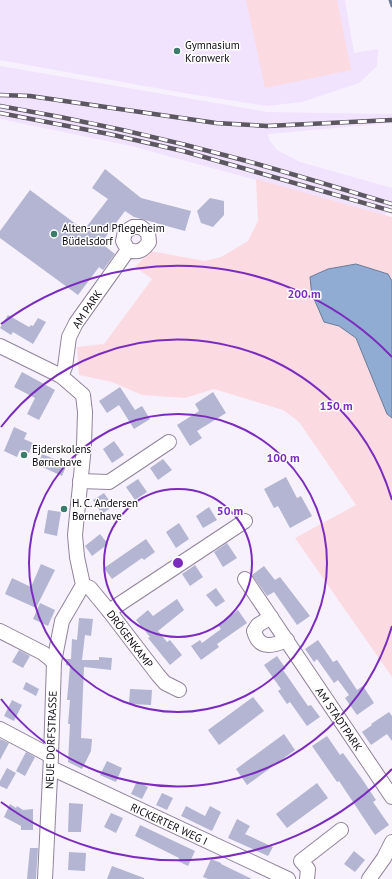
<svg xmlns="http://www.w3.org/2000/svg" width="392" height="879" viewBox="0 0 392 879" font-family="'PT Sans',sans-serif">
<rect width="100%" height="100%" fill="#f7f1fd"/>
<g fill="#f1e2fe">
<path d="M 0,0 L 345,0 L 354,53 L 378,49 L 377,66 L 359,83 L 302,102 L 267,106 L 184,93 L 0,60 Z"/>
<path d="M 0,66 L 267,112 L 392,114 L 392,123 L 268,134 L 269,140 L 277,150 L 300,162 L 392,188 L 392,201 L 385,215 L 131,146 L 0,119 Z"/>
</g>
<g fill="#fbdbe1">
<path d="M 246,0 L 337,0 L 351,70 L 265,88 Z"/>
<path d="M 256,179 L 392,217 L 392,677 L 295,538 L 356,505 L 299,422 L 283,410 L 214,389 L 185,398 L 142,395 L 112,382 L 79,375 L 77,347 L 104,344 L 152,279 L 135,267 L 151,251 L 205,261 L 221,257 L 248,241 L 258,221 Z"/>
</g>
<path fill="#90acd2" stroke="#697b98" d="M 356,264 L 388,274 L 392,281 L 392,418 L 387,414 L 356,338 L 339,326 L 324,322 L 315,301 L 312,297 L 310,277 L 328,269 Z"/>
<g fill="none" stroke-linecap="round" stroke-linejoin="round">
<path stroke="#697b98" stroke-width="3" d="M 390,0 L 392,6"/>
</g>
<g fill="#b3b5d2">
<path d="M 105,169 L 141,198 L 191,211 L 185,231 L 134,217 L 125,211 L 101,243 L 115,254 L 103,270 L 99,267 L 78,295 L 0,238 L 0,231 L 30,190 L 84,230 L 108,199 L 92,188 Z"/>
<path d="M 210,198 L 224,201 L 224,215 L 213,227 L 201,223 L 197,211 Z"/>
<path d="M 8,315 L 29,327 L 31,325 L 33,326 L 38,318 L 46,322 L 33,344 L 13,332 L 11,335 L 0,328 Z"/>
<path d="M 22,372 L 55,390 L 39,420 L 27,414 L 35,398 L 14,387 Z"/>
<path d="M 120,387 L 135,410 L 142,406 L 150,419 L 134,429 L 119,405 L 107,413 L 99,401 Z"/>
<path d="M 213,392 L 226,413 L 197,431 L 202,438 L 190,446 L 177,425 L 199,411 L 195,404 Z"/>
<path d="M 14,427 L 27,433 L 24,439 L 33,443 L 29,453 L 20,450 L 17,457 L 4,451 Z"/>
<path d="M 114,441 L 124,455 L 112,463 L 103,449 Z"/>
<path d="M 42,454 L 67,464 L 62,476 L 38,465 Z"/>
<path d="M 163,459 L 172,470 L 158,480 L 150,468 Z"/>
<path d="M 286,477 L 297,498 L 301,496 L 312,516 L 290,528 L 278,506 L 274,508 L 264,489 Z"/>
<path d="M 138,479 L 147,492 L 135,500 L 126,487 Z"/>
<path d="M 104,493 L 113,506 L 102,514 L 93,500 Z"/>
<path d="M 209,507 L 217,520 L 203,528 L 196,516 Z"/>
<path d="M 48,510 L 61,512 L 57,536 L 44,533 Z"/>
<path d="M 179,523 L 189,539 L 176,548 L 166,532 Z"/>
<path d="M 100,534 L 108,544 L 92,556 L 85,546 Z"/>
<path d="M 146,539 L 155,552 L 144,560 L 142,558 L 112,579 L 104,568 Z"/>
<path d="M 227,543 L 237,558 L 223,567 L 214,552 Z"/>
<path d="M 41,564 L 55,570 L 36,608 L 5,594 L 12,578 L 31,587 Z"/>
<path d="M 195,565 L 203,577 L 190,586 L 182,574 Z"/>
<path d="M 264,566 L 275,580 L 280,577 L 310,616 L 297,625 L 274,592 L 267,596 L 252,575 Z"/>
<path d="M 216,588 L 225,601 L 216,607 L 206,595 Z"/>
<path d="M 177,599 L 184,610 L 158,631 L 167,642 L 170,640 L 182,655 L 170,665 L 148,638 L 150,637 L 136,620 L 148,610 L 153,616 Z"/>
<path d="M 40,603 L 55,610 L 48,626 L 33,619 Z"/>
<path d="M 238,610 L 247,623 L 217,644 L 219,647 L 201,660 L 191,646 L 200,640 L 202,643 L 221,629 L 218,625 Z"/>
<path d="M 79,618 L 93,619 L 91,636 L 85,635 L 82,660 L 99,660 L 99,657 L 112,658 L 111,670 L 84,667 L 81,738 L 92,739 L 91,751 L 82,769 L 68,762 L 70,724 L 68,724 L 70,700 L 67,700 L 70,666 L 66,665 L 66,659 L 71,659 L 72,639 L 77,640 Z"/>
<path d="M 318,640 L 333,662 L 337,660 L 357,690 L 363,686 L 374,703 L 357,715 L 345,698 L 349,695 L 338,680 L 334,683 L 317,659 L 314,662 L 305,649 Z"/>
<path d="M 19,650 L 30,656 L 23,668 L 12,662 Z"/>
<path d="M 277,656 L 286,669 L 283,670 L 308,706 L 311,705 L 320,717 L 307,726 L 290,702 L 287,704 L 278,691 L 281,689 L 264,665 Z"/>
<path d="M 26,682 L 39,689 L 36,696 L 23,689 Z"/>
<path d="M 130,689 L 152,690 L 151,705 L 129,704 Z"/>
<path d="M 253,697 L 264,711 L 219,745 L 208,730 Z"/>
<path d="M 12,700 L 22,705 L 14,721 L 4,716 Z"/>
<path d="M 389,712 L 392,716 L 392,741 L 387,734 L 371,745 L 362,732 L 372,725 L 371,724 Z"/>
<path d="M 284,734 L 295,750 L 247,785 L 236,769 Z"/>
<path d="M 327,736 L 340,755 L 343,753 L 362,779 L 376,800 L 373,802 L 389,825 L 375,835 L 339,781 L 337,782 L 312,746 Z"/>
<path d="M 0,739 L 9,743 L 0,760 Z"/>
<path d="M 26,752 L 35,757 L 25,776 L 16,771 Z"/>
<path d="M 107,761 L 122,768 L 116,782 L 100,775 Z"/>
<path d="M 7,768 L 16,773 L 7,789 L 0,786 L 0,781 Z"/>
<path d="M 137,781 L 148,787 L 142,799 L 131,794 Z"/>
<path d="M 317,783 L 328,798 L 287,828 L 276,814 Z"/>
<path d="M 162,793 L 173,798 L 167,810 L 156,805 Z"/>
<path d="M 69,803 L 83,804 L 81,832 L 68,832 Z"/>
<path d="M 10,804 L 16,808 L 17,806 L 23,810 L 33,809 L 33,830 L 21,830 L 21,826 L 4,817 Z"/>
<path d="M 186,806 L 205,816 L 210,806 L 221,812 L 212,831 L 181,816 Z"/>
<path d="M 111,813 L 123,818 L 116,833 L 104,827 Z"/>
<path d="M 237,819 L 250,826 L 245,834 L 273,847 L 268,856 L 228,838 Z"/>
<path d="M 140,825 L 195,851 L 188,866 L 178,861 L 179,858 L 135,836 Z"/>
<path d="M 30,848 L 38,848 L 36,879 L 27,879 Z"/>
<path d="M 354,851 L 365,860 L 355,872 L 344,864 Z"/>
<path d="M 69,852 L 86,853 L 85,871 L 68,870 Z"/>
<path d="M 211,859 L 221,863 L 221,864 L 252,879 L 208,879 L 203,877 Z"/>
<path d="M 112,866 L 144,878 L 144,879 L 107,879 Z"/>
</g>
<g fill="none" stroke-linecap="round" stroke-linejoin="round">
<defs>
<g id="minor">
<path d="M 0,346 L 61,376 L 83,395 L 85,412 L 84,446 L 75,535 L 77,557 L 83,585 L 62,621 L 54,662"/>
<path d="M 61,376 L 65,367 L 69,337 L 76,323 L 128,250 C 138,253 143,251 149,242 L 148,233 L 141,227 L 133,227 L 125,232 L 123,241 L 128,250"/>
<path d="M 80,481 L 109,482 L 169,442"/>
<path d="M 245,579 L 392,797"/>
<path d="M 83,585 L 90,588 L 109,611 L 158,675 L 165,683 L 179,690"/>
<path d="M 109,611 L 245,521"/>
<path d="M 271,617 L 258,625 L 254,631 C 259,650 273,646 287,640"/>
<path d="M 0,631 L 43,653 L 54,662 L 51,756 L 45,879"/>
<path d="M 0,729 L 51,756"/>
<path d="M 51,768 L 288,879"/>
<path d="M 307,879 L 308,869 L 301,861 L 341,830"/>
<path d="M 369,879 L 384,858 L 392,842"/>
</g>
</defs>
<use href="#minor" stroke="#91839d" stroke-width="16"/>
<use href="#minor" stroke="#fff" stroke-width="14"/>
<defs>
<g id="rail">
<path d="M 0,95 L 30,96 L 216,123 L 267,126 L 392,120"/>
<path d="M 0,106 C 82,120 163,138 243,160 C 293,174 342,189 392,204"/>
<path d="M 0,113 L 109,134 L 183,151 L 392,211"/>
</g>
</defs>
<use href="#rail" stroke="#5c5761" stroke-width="4.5"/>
<use href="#rail" stroke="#fff" stroke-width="3" stroke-dasharray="9" stroke-linecap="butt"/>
</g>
<g fill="none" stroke="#7b2cbf" stroke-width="2">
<circle cx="178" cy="563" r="74"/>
<circle cx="178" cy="563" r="149"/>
<path d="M392 626A223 223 0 0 1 1 699M1 427A223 223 0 0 1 392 500"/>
<path d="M392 769A297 297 0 0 1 1 802M1 324A297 297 0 0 1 392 357"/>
</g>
<g fill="#3b7c6c" stroke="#fff" stroke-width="1.5">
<circle cx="177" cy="51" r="4"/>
<circle cx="54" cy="234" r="4"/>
<circle cx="24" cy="455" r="4"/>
<circle cx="64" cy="509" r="4"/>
</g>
<g text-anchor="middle" stroke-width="3" stroke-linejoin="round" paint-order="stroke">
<g font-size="11" fill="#0e0912" stroke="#fff" text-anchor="start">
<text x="185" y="49">Gymnasium<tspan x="185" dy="13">Kronwerk</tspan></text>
<text x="62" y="232">Alten-und Pflegeheim<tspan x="62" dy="13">Büdelsdorf</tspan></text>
<text x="32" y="453">Ejderskolens<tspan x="32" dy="13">Børnehave</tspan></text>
<text x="72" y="507">H. C. Andersen<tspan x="72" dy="13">Børnehave</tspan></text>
</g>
<g font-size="11" fill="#0e0912" stroke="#fff">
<text transform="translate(87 309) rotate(-56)" y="4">AM PARK</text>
<text transform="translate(130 639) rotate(53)" y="4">DRÖGENKAMP</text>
<text transform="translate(339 719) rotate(56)" y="4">AM STADTPARK</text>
<text transform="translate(51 740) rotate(-88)" y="4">NEUE DORFSTRASSE</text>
<text transform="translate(169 824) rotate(25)" y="4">RICKERTER WEG I</text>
</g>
</g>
<circle cx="178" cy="563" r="6" fill="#7b2cbf" stroke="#fff" stroke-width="2"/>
<g font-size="12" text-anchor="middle" font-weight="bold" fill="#7b2cbf" stroke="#fff" stroke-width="3" stroke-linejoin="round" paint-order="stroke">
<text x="304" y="298">200 m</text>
<text x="336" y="410">150 m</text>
<text x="283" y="462">100 m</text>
<text x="230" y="515">50 m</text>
</g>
</svg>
